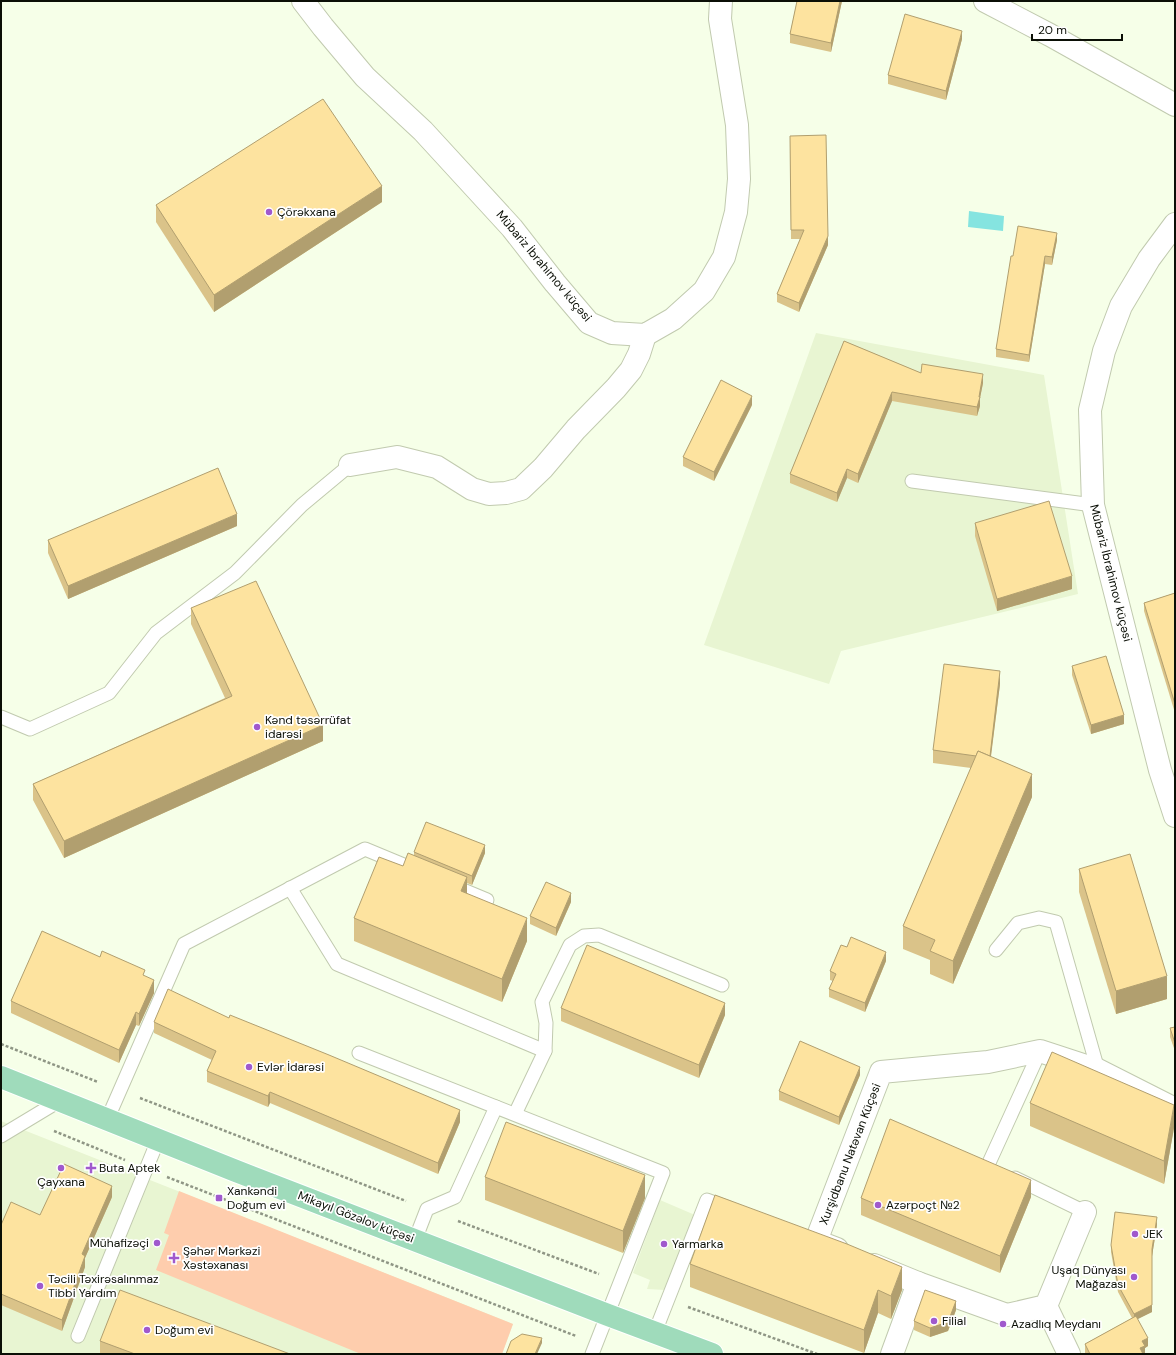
<svg xmlns="http://www.w3.org/2000/svg" width="1176" height="1355" viewBox="0 0 1176 1355" font-family="'DM Sans',sans-serif">
<rect width="100%" height="100%" fill="#f6ffe8"/>
<g fill="#e8f5d2">
<path d="M 816,333 L 1044,375 L 1078,594 L 841,651 L 829,684 L 704,645 Z"/>
<path d="M 1,1121 L 513,1324 L 502,1354 L 1,1354 Z"/>
<path d="M 660,1200 L 695,1215 L 665,1290 L 647,1289 L 650,1280 L 633,1273 Z"/>
</g>
<path fill="#fecdad" d="M 179,1191 L 513,1324 L 502,1354 L 361,1354 L 156,1270 L 169,1235 L 164,1233 Z"/>
<path fill="#85e4e0" d="M 969,211 L 1004,216 L 1003,231 L 968,227 Z"/>
<g fill="none" stroke-linecap="round" stroke-linejoin="round">
<defs>
<g id="service">
<path d="M 912,481 L 1093,505"/>
<path d="M 1,717 L 30,729 L 109,693 L 156,633 L 235,573 L 302,505 L 350,465"/>
<path d="M 451,885 L 487,900"/>
<path d="M 290,888 L 337,964 L 545,1051"/>
<path d="M 996,950 L 1018,923 L 1039,918 L 1056,922 L 1098,1070"/>
<path d="M 359,1053 L 663,1173 L 592,1354"/>
<path d="M 515,1114 L 545,1051 L 546,1023 L 542,1002 L 570,945 L 584,936 L 599,935 L 722,985"/>
<path d="M 107,1120 L 184,944 L 365,849 L 418,871"/>
<path d="M 1,1136 L 59,1101"/>
<path d="M 988,1165 L 1040,1051"/>
<path d="M 1015,1178 L 1085,1212"/>
<path d="M 415,1240 L 427,1209 L 455,1197 L 496,1107"/>
<path d="M 655,1332 L 707,1200 L 729,1208"/>
<path d="M 78,1336 L 158,1140"/>
</g>
<g id="minor">
<path d="M 303,1 L 323,27 L 365,77 L 423,131 L 512,228 L 555,283 L 589,323 L 612,333 L 645,335 L 673,319 L 704,291 L 724,257 L 736,212 L 739,179 L 737,125 L 720,19 L 721,1"/>
<path d="M 985,1 L 1050,35 L 1175,105"/>
<path d="M 1175,224 L 1149,259 L 1121,306 L 1104,351 L 1090,410 L 1093,505 L 1160,770 L 1175,816"/>
<path d="M 350,465 L 397,457 L 437,467 L 472,489 L 489,494 L 506,493 L 521,489 L 543,468 L 576,429 L 616,388 L 631,370 L 639,354 L 645,335"/>
<path d="M 837,1249 L 816,1241 L 881,1072 L 988,1062 L 1040,1051 L 1098,1070 L 1175,1109"/>
<path d="M 874,1265 L 918,1283"/>
<path d="M 1046,1306 L 1069,1354"/>
<path d="M 892,1354 L 918,1283 L 1007,1315 L 1046,1306 L 1085,1212"/>
</g>
<path id="primary" d="M 1,1077 L 236,1171 L 608,1315 L 712,1354"/>
</defs>
<use href="#service" stroke="#c1caaf" stroke-width="15"/>
<use href="#minor" stroke="#c1caaf" stroke-width="24"/>
<use href="#primary" stroke="#fff" stroke-width="24"/>
<g stroke="#8f9685" stroke-width="2.5" stroke-dasharray="3 2" stroke-linecap="butt">
<path d="M 1,1044 L 98,1082"/>
<path d="M 140,1098 L 406,1201"/>
<path d="M 54,1131 L 125,1160"/>
<path d="M 167,1177 L 576,1336"/>
<path d="M 458,1221 L 599,1274"/>
<path d="M 688,1307 L 817,1354"/>
</g>
<use href="#service" stroke="#fff" stroke-width="13"/>
<use href="#minor" stroke="#fff" stroke-width="22"/>
<use href="#primary" stroke="#9fdbbb" stroke-width="22"/>
</g>
<g fill="#dac389">
<path d="M 797,1 L 842,1 L 831,52 L 790,43 L 790,34 Z"/>
<path d="M 962,39 L 946,100 L 888,84 L 888,75 Z"/>
<path d="M 790,136 L 828,245 L 799,312 L 777,302 L 777,294 L 800,239 L 791,239 Z"/>
<path d="M 382,202 L 214,312 L 156,222 L 156,205 Z"/>
<path d="M 1057,240 L 1052,265 L 1045,264 L 1029,362 L 996,357 L 996,349 L 1013,256 Z"/>
<path d="M 844,341 L 921,373 L 983,383 L 980,398 L 980,406 L 977,416 L 892,401 L 858,483 L 847,478 L 837,502 L 790,483 L 790,474 Z"/>
<path d="M 752,405 L 714,481 L 683,466 L 683,457 Z"/>
<path d="M 975,523 L 1072,589 L 997,611 L 975,536 Z"/>
<path d="M 237,526 L 68,599 L 48,553 L 48,540 Z"/>
<path d="M 1175,593 L 1175,713 L 1144,611 L 1144,603 Z"/>
<path d="M 191,608 L 323,741 L 64,858 L 33,800 L 33,784 L 225,698 L 191,624 Z"/>
<path d="M 1072,666 L 1124,724 L 1091,734 L 1072,675 Z"/>
<path d="M 1000,684 L 991,757 L 1032,797 L 953,984 L 930,974 L 930,960 L 903,949 L 903,926 L 971,768 L 933,763 L 933,750 Z"/>
<path d="M 414,852 L 485,853 L 472,885 L 467,883 L 467,893 L 527,941 L 502,1002 L 354,941 L 354,918 L 403,866 L 414,855 Z"/>
<path d="M 1079,869 L 1167,999 L 1116,1014 L 1079,892 Z"/>
<path d="M 571,902 L 556,936 L 530,924 L 530,916 Z"/>
<path d="M 847,947 L 886,961 L 865,1012 L 829,997 L 829,989 L 833,981 L 830,980 L 830,971 Z"/>
<path d="M 100,957 L 145,976 L 154,993 L 139,1026 L 136,1025 L 119,1063 L 11,1013 L 11,1001 Z"/>
<path d="M 561,1008 L 725,1015 L 699,1078 L 561,1021 Z"/>
<path d="M 229,1018 L 460,1122 L 438,1174 L 270,1103 L 268,1107 L 207,1082 L 207,1071 L 212,1060 L 154,1033 L 154,1022 Z"/>
<path d="M 1175,1027 L 1175,1051 L 1170,1037 L 1170,1028 Z"/>
<path d="M 860,1075 L 839,1125 L 779,1100 L 779,1091 Z"/>
<path d="M 1030,1103 L 1174,1128 L 1164,1184 L 1030,1126 Z"/>
<path d="M 485,1177 L 645,1198 L 623,1253 L 485,1200 Z"/>
<path d="M 112,1197 L 85,1258 L 85,1267 L 62,1331 L 1,1305 L 1,1225 Z"/>
<path d="M 1031,1197 L 1000,1273 L 861,1215 L 861,1198 Z"/>
<path d="M 1157,1225 L 1152,1256 L 1152,1312 L 1137,1319 L 1148,1346 L 1145,1348 L 1145,1354 L 1085,1354 L 1085,1344 L 1132,1318 L 1118,1292 L 1111,1252 L 1111,1245 Z"/>
<path d="M 690,1264 L 902,1290 L 891,1319 L 878,1313 L 864,1353 L 690,1287 Z"/>
<path d="M 956,1310 L 948,1331 L 930,1337 L 914,1330 L 914,1321 Z"/>
<path d="M 100,1341 L 290,1354 L 100,1354 Z"/>
</g>
<g fill="#b19f6f">
<path d="M 840,1 L 842,1 L 831,52 L 831,43 Z"/>
<path d="M 962,31 L 962,39 L 946,100 L 946,91 Z"/>
<path d="M 382,186 L 382,202 L 214,312 L 214,295 Z"/>
<path d="M 1057,233 L 1057,240 L 1052,265 L 1052,257 Z"/>
<path d="M 828,236 L 828,245 L 799,312 L 799,303 Z"/>
<path d="M 1045,256 L 1045,264 L 1029,362 L 1029,355 Z"/>
<path d="M 983,374 L 983,383 L 980,398 L 980,406 L 977,416 L 977,407 Z"/>
<path d="M 892,392 L 892,401 L 858,483 L 858,474 Z"/>
<path d="M 752,396 L 752,405 L 714,481 L 714,472 Z"/>
<path d="M 847,469 L 847,478 L 837,502 L 837,493 Z"/>
<path d="M 237,514 L 237,526 L 68,599 L 68,586 Z"/>
<path d="M 1072,576 L 1072,589 L 997,611 L 997,599 Z"/>
<path d="M 1000,671 L 1000,684 L 989,770 L 989,757 Z"/>
<path d="M 1124,715 L 1124,724 L 1091,734 L 1091,725 Z"/>
<path d="M 323,725 L 323,741 L 64,858 L 64,841 Z"/>
<path d="M 1032,774 L 1032,797 L 953,984 L 953,961 Z"/>
<path d="M 485,845 L 485,853 L 472,885 L 472,876 Z"/>
<path d="M 467,877 L 467,900 L 461,891 Z"/>
<path d="M 571,893 L 571,902 L 556,936 L 556,928 Z"/>
<path d="M 527,918 L 527,941 L 502,1002 L 502,979 Z"/>
<path d="M 886,952 L 886,961 L 865,1012 L 865,1003 Z"/>
<path d="M 1167,976 L 1167,999 L 1116,1014 L 1116,991 Z"/>
<path d="M 154,980 L 154,993 L 139,1026 L 139,1014 Z"/>
<path d="M 725,1003 L 725,1015 L 699,1078 L 699,1065 Z"/>
<path d="M 136,1012 L 136,1025 L 119,1063 L 119,1050 Z"/>
<path d="M 860,1067 L 860,1075 L 839,1125 L 839,1117 Z"/>
<path d="M 270,1092 L 270,1103 L 268,1107 L 268,1096 Z"/>
<path d="M 1174,1105 L 1174,1128 L 1164,1184 L 1164,1161 Z"/>
<path d="M 460,1110 L 460,1122 L 438,1174 L 438,1163 Z"/>
<path d="M 645,1175 L 645,1198 L 623,1253 L 623,1231 Z"/>
<path d="M 1031,1180 L 1031,1197 L 1000,1273 L 1000,1256 Z"/>
<path d="M 112,1186 L 112,1197 L 85,1258 L 85,1267 L 62,1331 L 62,1320 L 82,1254 Z"/>
<path d="M 1157,1217 L 1157,1225 L 1152,1256 L 1152,1249 Z"/>
<path d="M 902,1267 L 902,1290 L 891,1319 L 891,1296 Z"/>
<path d="M 878,1290 L 878,1313 L 864,1353 L 864,1330 Z"/>
<path d="M 956,1301 L 956,1310 L 948,1331 L 930,1337 L 930,1328 Z"/>
<path d="M 1152,1305 L 1152,1312 L 1134,1321 L 1134,1314 Z"/>
<path d="M 542,1338 L 542,1343 L 537,1354 L 535,1354 Z"/>
<path d="M 1148,1338 L 1148,1346 L 1145,1348 L 1145,1354 L 1140,1354 L 1140,1348 L 1142,1341 Z"/>
</g>
<g fill="#fde39f" stroke="#b19f6f">
<path d="M 797,1 L 840,1 L 831,43 L 790,34 Z"/>
<path d="M 905,14 L 962,31 L 946,91 L 888,75 Z"/>
<path d="M 323,99 L 382,186 L 214,295 L 156,205 Z"/>
<path d="M 826,135 L 828,236 L 799,303 L 777,294 L 804,230 L 791,230 L 790,136 Z"/>
<path d="M 1018,226 L 1057,233 L 1052,257 L 1045,256 L 1029,355 L 996,349 L 1011,256 L 1013,256 Z"/>
<path d="M 844,341 L 921,373 L 922,364 L 983,374 L 979,397 L 980,397 L 977,407 L 892,392 L 858,474 L 847,469 L 837,493 L 790,474 Z"/>
<path d="M 721,380 L 752,396 L 714,472 L 683,457 Z"/>
<path d="M 218,468 L 237,514 L 68,586 L 48,540 Z"/>
<path d="M 1049,501 L 1072,576 L 997,599 L 975,523 Z"/>
<path d="M 256,581 L 323,725 L 64,841 L 33,784 L 232,696 L 191,608 Z"/>
<path d="M 1175,593 L 1175,704 L 1144,603 Z"/>
<path d="M 1106,656 L 1124,715 L 1091,725 L 1072,666 Z"/>
<path d="M 944,664 L 1000,671 L 990,756 L 978,751 L 976,756 L 933,750 Z"/>
<path d="M 978,751 L 1032,774 L 953,961 L 930,951 L 935,940 L 903,926 Z"/>
<path d="M 426,822 L 485,845 L 472,876 L 414,852 Z"/>
<path d="M 408,853 L 467,877 L 461,891 L 527,918 L 502,979 L 354,918 L 379,857 L 403,866 Z"/>
<path d="M 1130,854 L 1167,976 L 1116,991 L 1079,869 Z"/>
<path d="M 546,882 L 571,893 L 556,928 L 530,916 Z"/>
<path d="M 42,931 L 100,957 L 102,951 L 145,970 L 143,975 L 154,980 L 139,1014 L 136,1012 L 119,1050 L 11,1001 Z"/>
<path d="M 851,937 L 886,952 L 865,1003 L 829,989 L 836,974 L 830,971 L 841,945 L 847,947 Z"/>
<path d="M 587,945 L 725,1003 L 699,1065 L 561,1008 Z"/>
<path d="M 168,989 L 229,1018 L 230,1015 L 329,1055 L 460,1110 L 438,1163 L 270,1092 L 268,1096 L 207,1071 L 216,1051 L 154,1022 Z"/>
<path d="M 1175,1027 L 1175,1043 L 1170,1028 Z"/>
<path d="M 800,1041 L 860,1067 L 839,1117 L 779,1091 Z"/>
<path d="M 1052,1052 L 1174,1105 L 1164,1161 L 1030,1103 Z"/>
<path d="M 890,1119 L 1031,1180 L 1000,1256 L 861,1198 Z"/>
<path d="M 506,1122 L 645,1175 L 623,1231 L 485,1177 Z"/>
<path d="M 64,1164 L 112,1186 L 82,1254 L 85,1256 L 62,1320 L 1,1294 L 1,1225 L 11,1202 L 40,1215 Z"/>
<path d="M 715,1195 L 847,1244 L 902,1267 L 891,1296 L 878,1290 L 864,1330 L 690,1264 Z"/>
<path d="M 1115,1212 L 1157,1217 L 1152,1249 L 1152,1305 L 1134,1314 L 1118,1285 L 1111,1245 Z"/>
<path d="M 120,1290 L 290,1354 L 135,1354 L 100,1341 Z"/>
<path d="M 925,1290 L 956,1301 L 948,1322 L 930,1328 L 914,1321 Z"/>
<path d="M 1136,1316 L 1148,1338 L 1142,1341 L 1145,1346 L 1140,1348 L 1143,1354 L 1090,1354 L 1085,1344 Z"/>
<path d="M 522,1334 L 542,1338 L 535,1354 L 506,1354 L 511,1341 Z"/>
</g>
<g fill="#a059cd" stroke="#fff" stroke-width="1.5">
<circle cx="269" cy="212" r="4"/>
<circle cx="257" cy="727" r="4"/>
<circle cx="249" cy="1067" r="4"/>
<circle cx="61" cy="1168" r="4"/>
<path d="M89 1162h4v4h4v4h-4v4h-4v-4h-4v-4h4z"/>
<rect x="215" y="1194" width="8" height="8" rx="2"/>
<circle cx="878" cy="1205" r="4"/>
<circle cx="1135" cy="1234" r="4"/>
<circle cx="157" cy="1243" r="4"/>
<circle cx="664" cy="1244" r="4"/>
<path d="M172 1252h4v4h4v4h-4v4h-4v-4h-4v-4h4z"/>
<circle cx="1134" cy="1277" r="4"/>
<circle cx="40" cy="1286" r="4"/>
<circle cx="934" cy="1321" r="4"/>
<circle cx="1003" cy="1324" r="4"/>
<circle cx="147" cy="1330" r="4"/>
</g>
<g text-anchor="middle" stroke-width="3.5" stroke-linejoin="round" paint-order="stroke">
<g font-size="12" fill="#0b0f06" stroke="#fff" text-anchor="start">
<text x="277" y="216">Çörəkxana</text>
<text x="265" y="724">Kənd təsərrüfat<tspan x="265" dy="14">idarəsi</tspan></text>
<text x="257" y="1071">Evlər İdarəsi</text>
<text x="99" y="1172">Buta Aptek</text>
<text x="61" y="1186" text-anchor="middle">Çayxana</text>
<text x="227" y="1195">Xankəndi<tspan x="227" dy="14">Doğum evi</tspan></text>
<text x="886" y="1209">Azərpoçt №2</text>
<text x="1143" y="1238">JEK</text>
<text x="149" y="1247" text-anchor="end">Mühafizəçi</text>
<text x="672" y="1248">Yarmarka</text>
<text x="183" y="1255">Şəhər Mərkəzi<tspan x="183" dy="14">Xəstəxanası</tspan></text>
<text x="1126" y="1274" text-anchor="end">Uşaq Dünyası<tspan x="1126" dy="14">Mağazası</tspan></text>
<text x="48" y="1283">Təcili Təxirəsalınmaz<tspan x="48" dy="14">Tibbi Yardım</tspan></text>
<text x="942" y="1325">Filial</text>
<text x="1011" y="1328">Azadlıq Meydanı</text>
<text x="155" y="1334">Doğum evi</text>
</g>
<g font-size="12" fill="#0b0f06" stroke="#fff">
<text transform="translate(544 266) rotate(50)" y="4">Mübariz İbrahimov küçəsi</text>
<text transform="translate(1111 573) rotate(76)" y="4">Mübariz İbrahimov küçəsi</text>
<text transform="translate(850 1154) rotate(-69)" y="4">Xurşidbanu Natəvan Küçəsi</text>
<text transform="translate(356 1217) rotate(21)" y="4">Mikayıl Gözəlov küçəsi</text>
</g>
</g>
<rect width="1176" height="1355" fill="none" stroke="#0b0f06" stroke-width="4"/>
<path d="M1032 34v6h90v-6" fill="none" stroke="#0b0f06" stroke-width="2"/>
<text x="1038" y="34" font-size="12" fill="#0b0f06" stroke="#ffffff" stroke-width="3" paint-order="stroke">20 m</text>
</svg>
